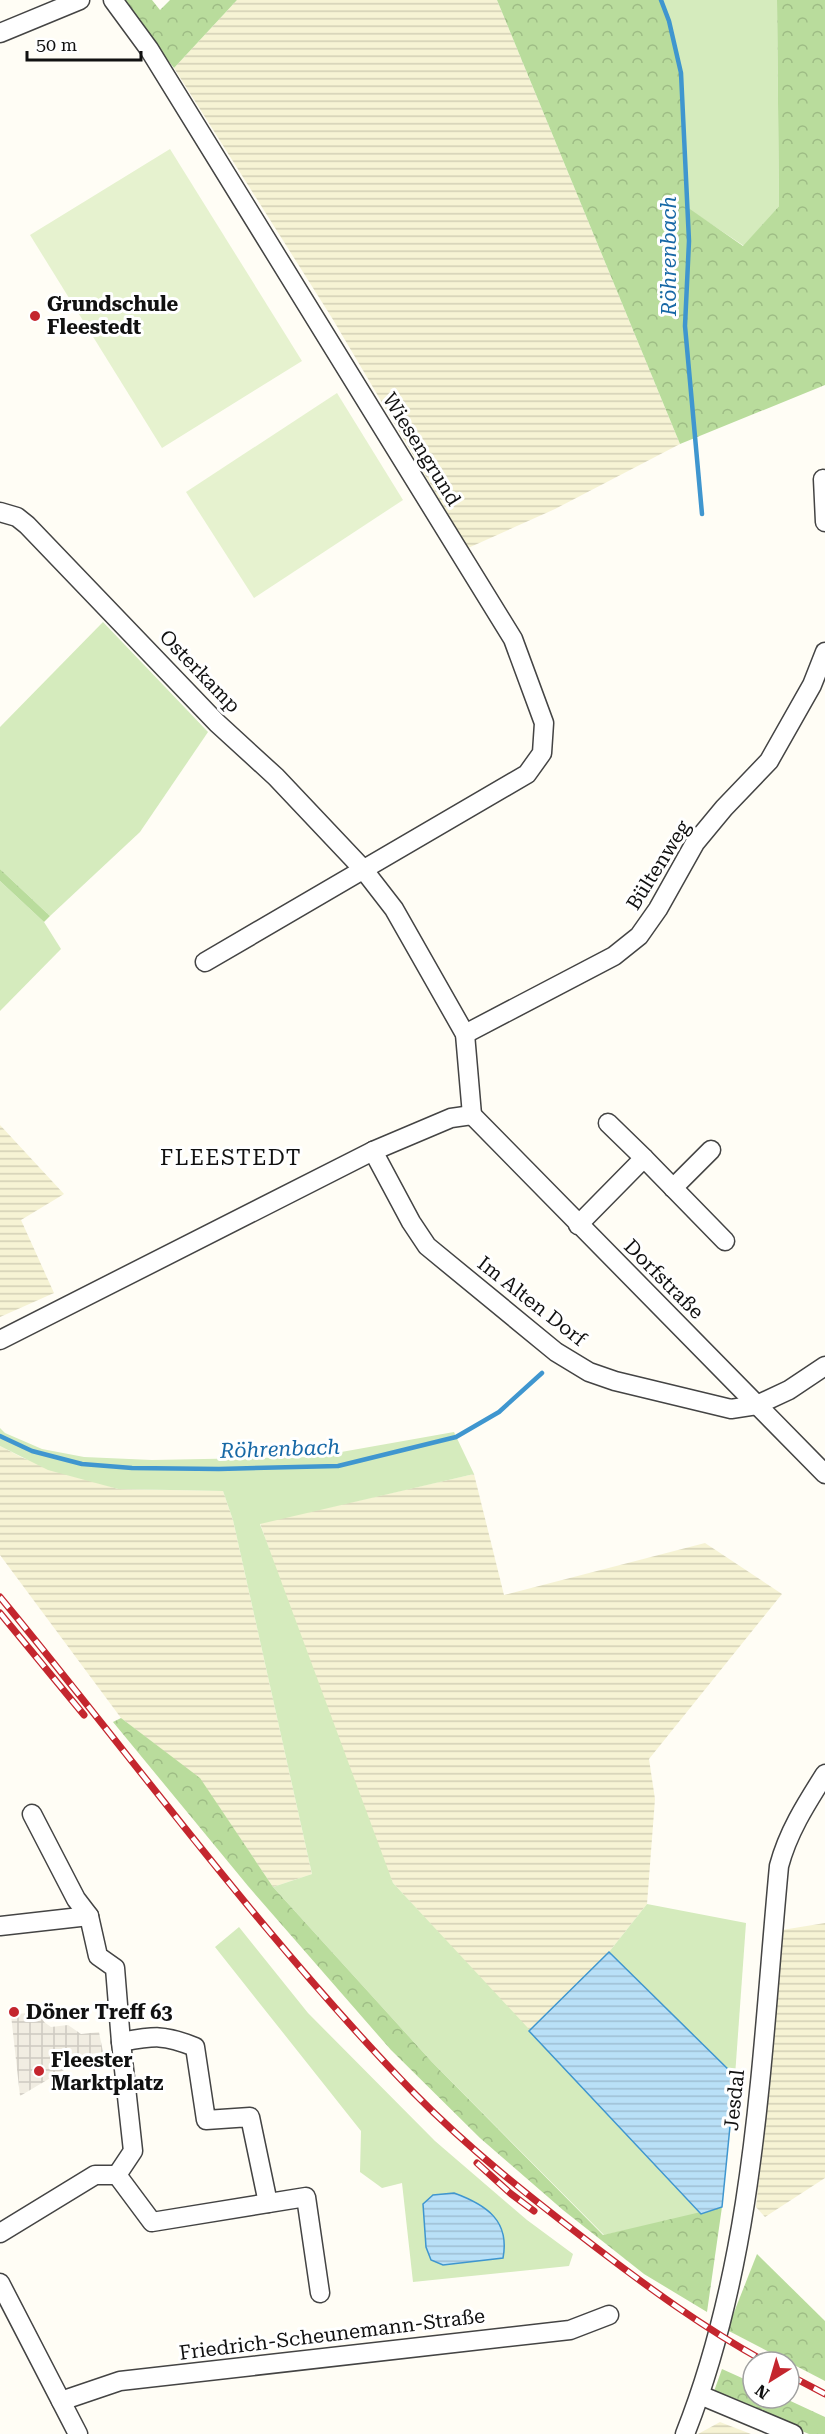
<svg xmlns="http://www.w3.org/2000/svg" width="825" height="2434" viewBox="0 0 825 2434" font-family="'Roboto Serif',serif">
<defs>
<pattern id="farmland-rules" width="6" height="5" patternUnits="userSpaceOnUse" patternTransform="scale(1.5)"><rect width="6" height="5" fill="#f6f3d4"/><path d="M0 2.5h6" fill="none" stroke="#d2cfb5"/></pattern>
<pattern id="forest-crowns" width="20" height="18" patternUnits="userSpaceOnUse" patternTransform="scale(1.5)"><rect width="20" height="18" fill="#b9dc9c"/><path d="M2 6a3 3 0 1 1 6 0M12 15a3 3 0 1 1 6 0" fill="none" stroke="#9ebc85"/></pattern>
<pattern id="plaza-grid" width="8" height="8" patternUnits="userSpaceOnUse" patternTransform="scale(1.5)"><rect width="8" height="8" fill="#f1ede2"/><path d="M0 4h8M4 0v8" fill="none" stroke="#cecac1"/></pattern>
<pattern id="water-rules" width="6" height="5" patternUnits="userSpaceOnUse" patternTransform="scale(1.5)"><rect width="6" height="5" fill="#b9e0f7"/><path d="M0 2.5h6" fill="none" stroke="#9ebfd3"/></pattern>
</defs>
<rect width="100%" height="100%" fill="#fffdf5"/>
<g fill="url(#farmland-rules)">
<path d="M 237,0 L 497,0 L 680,444 L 555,509 L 468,548 L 332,318 L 174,68 Z"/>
<path d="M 0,1125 L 64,1194 L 21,1220 L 54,1293 L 0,1317 Z"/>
<path d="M 0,1446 L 23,1458 L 118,1489 L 223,1491 L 233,1520 L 312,1874 L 273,1887 L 200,1779 L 121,1718 L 0,1555 Z"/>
<path d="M 474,1474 L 504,1595 L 705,1543 L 782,1594 L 649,1759 L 655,1799 L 647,1904 L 609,1952 L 529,2031 L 393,1883 L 345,1773 L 260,1523 Z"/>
<path d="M 825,1923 L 825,2178 L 765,2217 L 756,2207 L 782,1930 Z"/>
<path d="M 720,2422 L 751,2434 L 698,2434 Z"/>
</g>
<g fill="#d5ebbd">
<path d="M 661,0 L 777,0 L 779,206 L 744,246 L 687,208 C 684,138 687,66 661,0 Z"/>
<path d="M 103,622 L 208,732 L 140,832 L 50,916 L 0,869 L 0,727 Z"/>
<path d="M 0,881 L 44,922 L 61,949 L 0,1011 Z"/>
<path d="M 0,1428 L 5,1433 L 42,1449 L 84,1457 L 152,1460 L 313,1457 L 454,1432 L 474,1474 L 260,1524 L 393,1883 L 701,2214 L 604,2235 L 432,2062 L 273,1887 L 312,1874 L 233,1520 L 223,1491 L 118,1489 L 48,1470 L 0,1446 Z"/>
<path d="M 647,1904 L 746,1923 L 735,2076 L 609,1952 Z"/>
<path d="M 239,1927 L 308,2013 L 435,2141 L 527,2220 L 573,2254 L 569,2266 L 413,2282 L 402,2183 L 382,2188 L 360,2172 L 361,2131 L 215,1947 Z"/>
</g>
<g fill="url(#forest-crowns)">
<path d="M 120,0 L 152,0 L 160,10 L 170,0 L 237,0 L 174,68 Z"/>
<path d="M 497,0 L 661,0 C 687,66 683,138 687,207 L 743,246 L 779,206 L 777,0 L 825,0 L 825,385 L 680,444 Z"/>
<path d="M 0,869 L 50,916 L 44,922 L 0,881 Z"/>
<path d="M 121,1718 L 200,1778 L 273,1887 L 432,2062 L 603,2235 L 722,2207 L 707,2312 L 644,2274 L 563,2210 L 480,2138 L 391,2050 L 248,1886 L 113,1722 Z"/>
<path d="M 757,2254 L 825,2321 L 825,2381 L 727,2330 Z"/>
<path d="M 722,2369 L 753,2383 L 753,2398 L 784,2398 L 825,2417 L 825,2434 L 809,2434 L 713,2394 Z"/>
</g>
<g fill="#e6f2cf">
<path d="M 170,149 L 302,361 L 162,448 L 30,235 Z"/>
<path d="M 337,393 L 403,500 L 254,598 L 186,492 Z"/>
</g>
<path fill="url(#plaza-grid)" d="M 42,2011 L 44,2022 L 51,2027 L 68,2025 L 81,2034 L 99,2032 L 103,2052 L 91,2054 L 20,2096 L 11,2015 Z"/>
<g fill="url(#water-rules)" stroke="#3f96cf" stroke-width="1.5">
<path d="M 609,1952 L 735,2076 L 722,2207 L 701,2214 L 529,2031 Z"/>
<path d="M 454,2193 C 487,2205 510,2221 503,2258 L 443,2265 L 431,2260 L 426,2247 L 423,2204 L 433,2195 Z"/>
</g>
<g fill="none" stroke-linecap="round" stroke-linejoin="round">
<g stroke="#3f96cf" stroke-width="4.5">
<path d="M 661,0 L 669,21 L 681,73 L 689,241 L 685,326 L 702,514"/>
<path d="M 0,1436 L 32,1451 L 82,1464 L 132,1468 L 219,1469 L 338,1466 L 456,1437 L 499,1412 L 542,1373"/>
</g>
<defs>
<g id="minor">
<path d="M 113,0 L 149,49 L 513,639 L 544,723 L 542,753 L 527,774 L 205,962"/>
<path d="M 0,33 L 80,0"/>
<path d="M 823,479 L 825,522"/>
<path d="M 0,512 L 17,517 L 27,525 L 217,723 L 276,777 L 363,869 L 394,909 L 465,1034 L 472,1115"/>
<path d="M 465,1034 L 614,956 L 639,936 L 658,909 L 695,843 L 724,808 L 769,761 L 812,685 L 825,652"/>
<path d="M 472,1115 L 825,1474"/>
<path d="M 373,1151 L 411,1222 L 427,1246 L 556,1352 L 589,1372 L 615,1381 L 731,1409 L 757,1405 L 789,1390 L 825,1366"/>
<path d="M 644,1158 L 725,1241"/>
<path d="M 673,1188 L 711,1150"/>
<path d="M 578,1225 L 644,1158 L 608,1123"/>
<path d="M 0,1340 L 373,1151 L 451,1118 L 472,1115"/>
<path d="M 32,1814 L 76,1899 L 89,1916 L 98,1956 L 115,1968 L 121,2042 L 133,2151 L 117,2175"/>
<path d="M 0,1926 L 89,1916"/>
<path d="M 121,2042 C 154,2036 163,2034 195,2047 L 206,2120 L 250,2117 L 268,2203"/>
<path d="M 117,2175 L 152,2222 L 306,2197 L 320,2293"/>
<path d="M 0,2233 L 95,2175 L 117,2175"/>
<path d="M 0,2283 L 78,2434"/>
<path d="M 700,2395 L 793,2434"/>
<path d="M 61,2401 L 120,2381 L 570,2330 L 609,2315"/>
<path d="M 685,2434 C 756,2255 761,2056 779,1866 C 788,1832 806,1804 825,1774"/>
</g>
</defs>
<use href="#minor" stroke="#444" stroke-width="21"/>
<use href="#minor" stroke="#fff" stroke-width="18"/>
<defs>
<g id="rail">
<path d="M 0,1597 C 137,1763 264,1939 414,2093 C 469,2149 531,2198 594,2246 C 649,2288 705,2329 766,2362"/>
<path d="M 0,1613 L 84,1715"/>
<path d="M 477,2163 L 510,2193 L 534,2211"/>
<path d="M 789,2375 L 825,2394"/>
</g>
</defs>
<use href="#rail" stroke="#c4262e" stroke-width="7"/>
<use href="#rail" stroke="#fff" stroke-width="4.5" stroke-dasharray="14" stroke-linecap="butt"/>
</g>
<g fill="#c4262e" stroke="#fff" stroke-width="2">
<circle cx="35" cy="316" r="6"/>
<circle cx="14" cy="2012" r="6"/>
<circle cx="39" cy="2071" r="6"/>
</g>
<g text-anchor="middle" stroke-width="6" stroke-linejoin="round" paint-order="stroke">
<g font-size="20" font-weight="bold" fill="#111" stroke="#fff" text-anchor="start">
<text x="47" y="311">Grundschule<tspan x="47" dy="23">Fleestedt</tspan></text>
<text x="26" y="2019">Döner Treff 63</text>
<text x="51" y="2067">Fleester<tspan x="51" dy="23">Marktplatz</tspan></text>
</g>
<g font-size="20" fill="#111" stroke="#fff">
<text transform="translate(422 449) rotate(58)" y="7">Wiesengrund</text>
<text transform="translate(200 671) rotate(46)" y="7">Osterkamp</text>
<text transform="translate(658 865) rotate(-58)" y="7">Bültenweg</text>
<text transform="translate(664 1279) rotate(45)" y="7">Dorfstraße</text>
<text transform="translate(532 1301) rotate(38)" y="7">Im Alten Dorf</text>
<text transform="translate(734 2100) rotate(-84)" y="7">Jesdal</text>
<text transform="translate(332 2334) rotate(-7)" y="7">Friedrich-Scheunemann-Straße</text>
</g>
<g font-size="21" font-style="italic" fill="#1768a6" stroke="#fff">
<text transform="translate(669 256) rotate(-90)" y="7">Röhrenbach</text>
<text transform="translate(280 1449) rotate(-2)" y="7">Röhrenbach</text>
</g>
<g font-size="22" letter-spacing="1.5" fill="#111" stroke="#fff">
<text x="231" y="1165">FLEESTEDT</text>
</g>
</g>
<g transform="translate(771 2380) rotate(217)"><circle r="28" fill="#ffffff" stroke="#a0a0a0" stroke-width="1.5"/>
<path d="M0-4.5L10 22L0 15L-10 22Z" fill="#c4262e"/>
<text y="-9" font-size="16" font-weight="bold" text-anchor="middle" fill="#111111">N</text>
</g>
<path d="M27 51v9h114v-9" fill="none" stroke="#111111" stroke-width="3"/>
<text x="36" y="51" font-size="18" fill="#111111" stroke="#ffffff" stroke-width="4.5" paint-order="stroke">50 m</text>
</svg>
